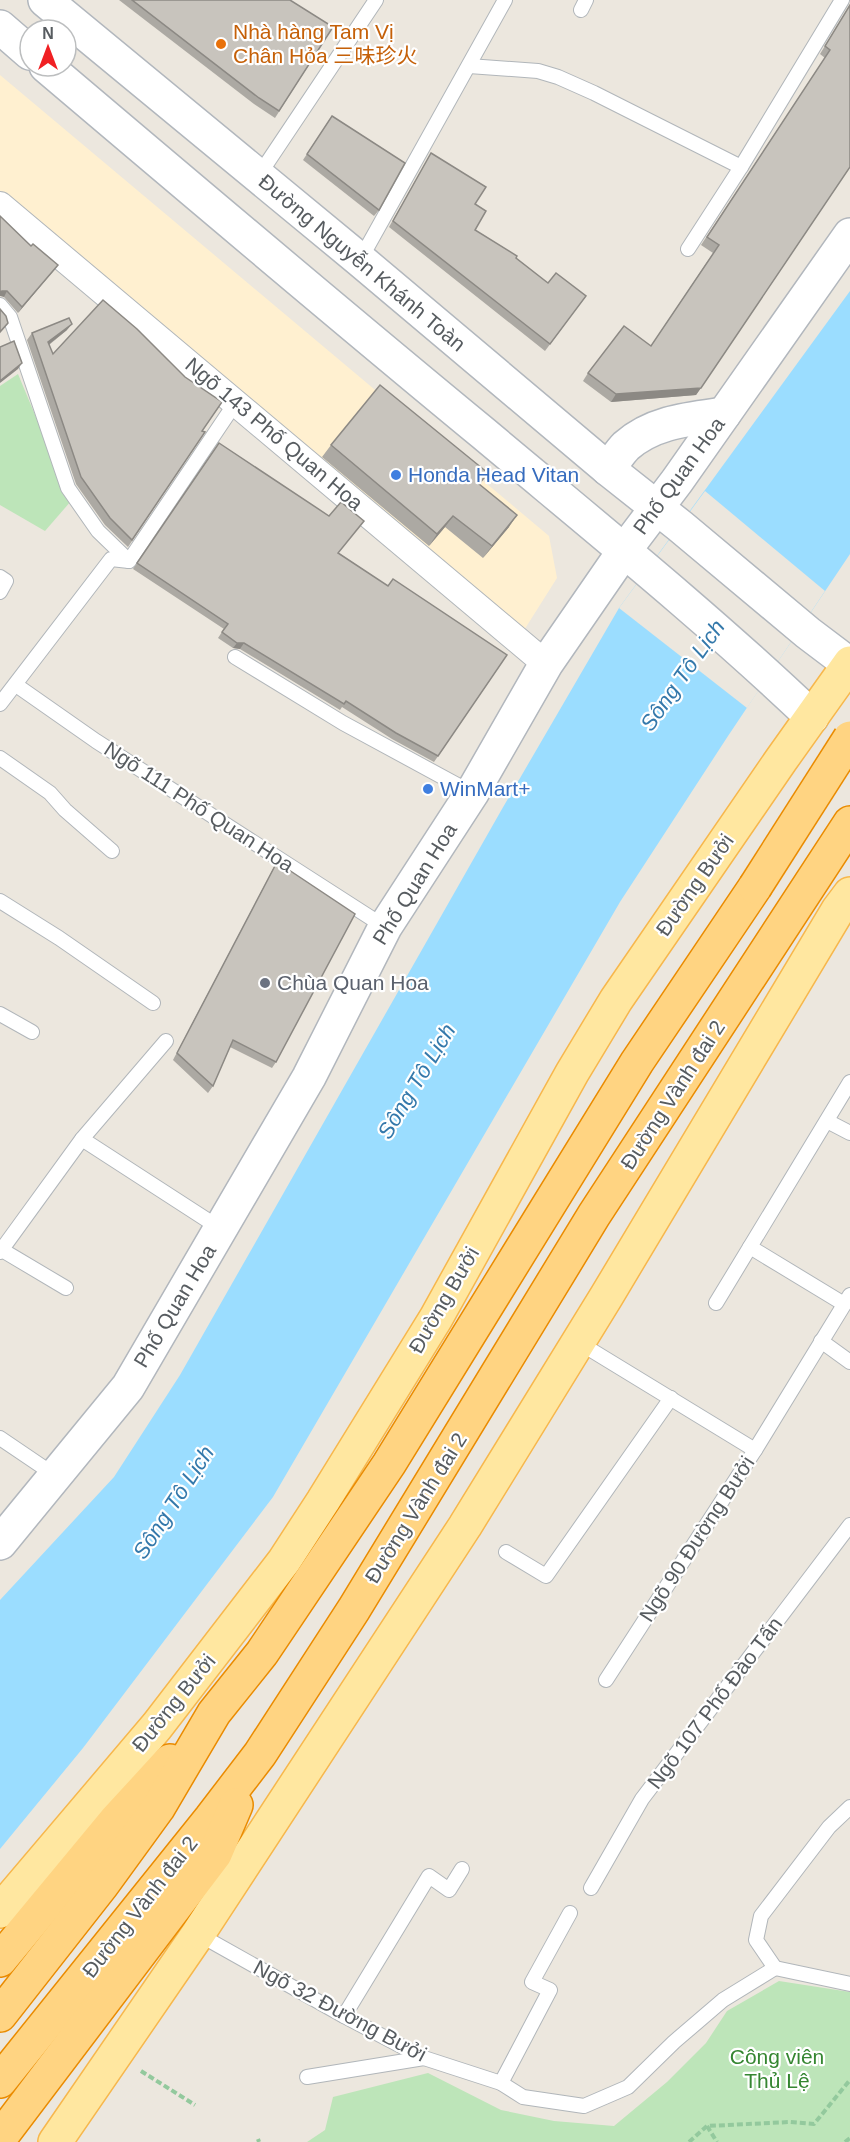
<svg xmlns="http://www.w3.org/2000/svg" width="850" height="2142" viewBox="0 0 850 2142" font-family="Arial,'Noto Sans SC',sans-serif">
<rect width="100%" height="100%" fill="#ece7de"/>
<path fill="#fff0d0" d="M 0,75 L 549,536 L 557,578 L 521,635 L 0,195 Z"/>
<g fill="#bde5b9">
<path d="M 18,374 L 71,501 L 45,531 L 0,505 L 0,386 Z"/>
<path d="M 779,1981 L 850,1992 L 850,2142 L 307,2142 L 325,2130 L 333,2097 L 428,2073 L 501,2110 L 554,2121 L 614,2126 L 667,2082 L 706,2043 L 727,2011 Z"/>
</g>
<path fill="#9bddff" d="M 850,291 L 850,554 L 728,736 L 620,902 L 273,1497 L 83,1748 L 0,1849 L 0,1600 L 114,1477 L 180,1375 L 502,809 L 619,608 Z"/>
<path fill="#ece7de" d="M 705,491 L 825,591 L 747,708 L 619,608 Z"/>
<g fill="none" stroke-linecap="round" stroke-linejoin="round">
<defs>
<g id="lane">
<path d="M 581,10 L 586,0"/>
<path d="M 469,66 L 538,71 L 558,77 L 594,93 L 741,167"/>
<path d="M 259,175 L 376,0"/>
<path d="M 688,249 L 741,167 L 842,0"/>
<path d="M 360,260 L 505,0"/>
<path d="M 0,305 L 10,317 L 68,488 L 98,531 L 129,561"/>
<path d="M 0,577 L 6,581 L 0,592"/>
<path d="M 235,657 L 343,723 L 472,793"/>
<path d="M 16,685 L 96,741 L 385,927"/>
<path d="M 0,704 L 111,559 L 129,561 L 236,402"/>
<path d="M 0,758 L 50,793 L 65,810 L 112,851"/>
<path d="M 0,901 L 59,938 L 153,1003"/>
<path d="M 0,1014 L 32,1032"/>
<path d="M 827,1121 L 850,1133"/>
<path d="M 82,1139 L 221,1229"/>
<path d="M 750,1247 L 844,1304"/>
<path d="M 2,1250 L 66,1288"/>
<path d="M 0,1252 L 82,1139 L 166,1041"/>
<path d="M 716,1303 L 850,1082"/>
<path d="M 821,1341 L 850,1362"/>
<path d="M 578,1342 L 755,1450 L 606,1680"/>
<path d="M 0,1438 L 56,1476"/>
<path d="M 755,1450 L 850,1295"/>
<path d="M 506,1552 L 546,1576 L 671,1398"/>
<path d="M 591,1888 L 642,1799 L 850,1525"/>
<path d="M 198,1934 L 344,2016 L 424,2058 L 501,2083 L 523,2097 L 584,2106 L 628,2087 L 674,2042 L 723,2000 L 775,1968"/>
<path d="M 775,1968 L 756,1940 L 761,1916 L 829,1827 L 850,1807"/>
<path d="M 775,1968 L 850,1984"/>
<path d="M 344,2016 L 429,1876 L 449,1890 L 462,1869"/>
<path d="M 307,2077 L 424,2058"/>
<path d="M 501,2083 L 550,1990 L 532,1982 L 570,1913"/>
</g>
<path id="street" d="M 0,205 L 546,664"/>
<g id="secondary">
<path d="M 45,0 L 360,260 L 608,469 L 680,526 L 808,633 L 849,664"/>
<path d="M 0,27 L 30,53"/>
<path d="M 46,66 C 191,189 336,312 483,433 C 594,526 707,617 812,717"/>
<path d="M 608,469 C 614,462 619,453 626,446 C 653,422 689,419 724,414"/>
<path d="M 0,1543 L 128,1387 L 309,1077 L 385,927 L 472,793 L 546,664 L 624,551 L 677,481 L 850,235"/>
</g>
<g id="primary">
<path d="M 0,1911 L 157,1726 L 284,1561 L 323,1501 L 436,1318 L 572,1073 L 616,1000 L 781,760 L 850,663"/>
<path d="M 55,2142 L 198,1934 L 465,1526 L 606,1297 L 838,910 L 850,894"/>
</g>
<g id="highway">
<path d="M 0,1960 L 115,1821 L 170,1761"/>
<path d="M 0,2015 L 102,1885 L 158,1808 L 214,1713 L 262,1653 L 389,1464 L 637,1062 L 755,887"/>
<path d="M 0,2081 L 211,1818 L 260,1754 L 354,1609 L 594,1215 L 850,823"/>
<path d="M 0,2138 L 215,1854 L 236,1805"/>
</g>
</defs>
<use href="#lane" stroke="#b1b6ba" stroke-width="16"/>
<use href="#street" stroke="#b1b6ba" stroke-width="28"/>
<use href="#secondary" stroke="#b2b7bd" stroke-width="36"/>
<use href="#primary" stroke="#f7b74c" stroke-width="36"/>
<use href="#highway" stroke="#ea8b00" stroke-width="36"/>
<g stroke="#93c99d" stroke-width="4" stroke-dasharray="6 3" stroke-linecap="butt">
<path d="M 141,2071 L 195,2105"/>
<path d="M 707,2126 L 717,2142"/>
<path d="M 258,2139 L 259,2142"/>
<path d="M 689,2142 L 707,2126 L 790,2122 L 814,2124 L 850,2080"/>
<path d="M 845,2142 L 850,2138"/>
</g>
<use href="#lane" stroke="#fff" stroke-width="14"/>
<use href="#street" stroke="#fff" stroke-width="26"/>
<use href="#secondary" stroke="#fff" stroke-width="33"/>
<use href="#primary" stroke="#ffe7a0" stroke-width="33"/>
<use href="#highway" stroke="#ffd482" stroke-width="33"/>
<defs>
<path id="highway-bridge" d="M 755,887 L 850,738"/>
</defs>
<use href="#highway-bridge" stroke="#ea8b00" stroke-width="36" stroke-linecap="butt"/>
<use href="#highway-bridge" stroke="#ffd482" stroke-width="33"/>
</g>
<g fill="#aca9a3">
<path d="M 119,0 L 290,0 L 333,27 L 275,118 L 254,104 Z"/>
<path d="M 850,0 L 850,167 L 696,395 L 611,402 L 583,381 L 588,373 L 651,346 L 713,253 L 701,245 L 825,58 L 820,54 L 850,5 Z"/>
<path d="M 332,116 L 379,210 L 374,216 L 303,160 Z"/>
<path d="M 431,153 L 475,204 L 475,230 L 516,258 L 548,283 L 586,296 L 545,351 L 389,227 Z"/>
<path d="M 0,216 L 54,270 L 18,313 L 4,297 Z"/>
<path d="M 67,330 L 49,345 L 53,354 L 205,432 L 128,547 L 105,525 L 76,484 L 27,340 L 32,333 Z"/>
<path d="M 219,443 L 339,553 L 388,586 L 507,655 L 434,762 L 392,739 L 342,707 L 340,710 L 240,649 L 233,648 L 218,638 L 224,629 L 133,569 Z"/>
<path d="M 331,445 L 480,485 L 509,527 L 483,558 L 445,527 L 429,546 L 322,457 Z"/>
<path d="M 277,862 L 276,1062 L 272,1068 L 230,1047 L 213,1086 L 208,1093 L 173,1060 L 273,869 Z"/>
</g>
<g fill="#8c8984">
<path d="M 58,265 L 54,270 L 18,313 L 22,307 Z"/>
<path d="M 2,291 L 7,291 L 4,297 L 0,296 L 0,292 Z"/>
<path d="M 72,324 L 67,330 L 43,349 L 48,342 Z"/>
<path d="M 22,363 L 18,369 L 0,383 L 0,381 Z"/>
<path d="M 701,388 L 696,395 L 611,402 L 616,394 Z"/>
<path d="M 517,515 L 509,527 L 483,558 L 492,546 Z"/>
<path d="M 453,516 L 445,527 L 429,546 L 437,534 Z"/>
<path d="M 237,643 L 244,643 L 240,649 L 233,648 Z"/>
</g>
<g fill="#c8c4bd" stroke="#8c8984" stroke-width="1.5">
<path d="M 132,0 L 290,0 L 333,27 L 279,111 L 259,98 Z"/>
<path d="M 850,5 L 850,167 L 701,388 L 616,394 L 588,373 L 624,326 L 651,346 L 719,245 L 707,237 L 830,50 L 825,46 Z"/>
<path d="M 332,116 L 405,163 L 379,210 L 307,154 Z"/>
<path d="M 431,153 L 486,187 L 475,204 L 486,211 L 475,230 L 517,256 L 516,258 L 548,283 L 556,273 L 586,296 L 550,344 L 393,221 Z"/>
<path d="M 0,216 L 31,246 L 33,244 L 58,265 L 22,307 L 7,291 L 2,291 L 0,292 Z"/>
<path d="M 103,300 L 137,329 L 185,377 L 222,402 L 202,431 L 205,432 L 132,540 L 110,518 L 81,477 L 32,333 L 69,318 L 72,324 L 48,342 L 53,354 Z"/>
<path d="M 0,309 L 6,316 L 8,323 L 0,332 Z"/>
<path d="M 14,341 L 22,363 L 0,381 L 0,347 Z"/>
<path d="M 380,385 L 488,473 L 479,484 L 517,515 L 492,546 L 453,516 L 437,534 L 331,445 Z"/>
<path d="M 219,443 L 329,516 L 341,502 L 364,521 L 338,553 L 388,586 L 393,579 L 507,655 L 438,756 L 396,733 L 346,701 L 344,704 L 244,643 L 237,643 L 222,632 L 228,624 L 137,563 Z"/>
<path d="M 277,862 L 355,914 L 276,1062 L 233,1040 L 213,1086 L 177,1053 Z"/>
</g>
<circle fill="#e8710a" stroke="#fff" stroke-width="2" cx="221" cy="44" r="6"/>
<g fill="#3f7fe0" stroke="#fff" stroke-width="2">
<circle cx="396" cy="475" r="6"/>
<circle cx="428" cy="789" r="6"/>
</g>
<circle fill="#6b7280" stroke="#fff" stroke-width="2" cx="265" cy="983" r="6"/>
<g text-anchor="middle" stroke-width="4.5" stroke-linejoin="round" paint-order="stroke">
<g font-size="21" fill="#c56008" stroke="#fff" text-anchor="start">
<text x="233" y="39">Nhà hàng Tam Vị<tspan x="233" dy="24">Chân Hỏa 三味珍火</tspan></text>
</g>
<g font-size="21" fill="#575c60" stroke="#fff">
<text transform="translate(362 263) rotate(40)" y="7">Đường Nguyễn Khánh Toàn</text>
<text transform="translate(274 434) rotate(40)" y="7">Ngõ 143 Phố Quan Hoa</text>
<text transform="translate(679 476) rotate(-54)" y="7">Phố Quan Hoa</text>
<text transform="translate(199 807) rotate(33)" y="7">Ngõ 111 Phố Quan Hoa</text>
<text transform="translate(415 884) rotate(-58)" y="7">Phố Quan Hoa</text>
<text transform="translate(695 885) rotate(-55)" y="7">Đường Bưởi</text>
<text transform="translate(673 1095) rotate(-57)" y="7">Đường Vành đai 2</text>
<text transform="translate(444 1300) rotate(-60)" y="7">Đường Bưởi</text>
<text transform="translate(175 1306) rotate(-59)" y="7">Phố Quan Hoa</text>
<text transform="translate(416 1508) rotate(-58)" y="7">Đường Vành đai 2</text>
<text transform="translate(697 1539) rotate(-57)" y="7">Ngõ 90 Đường Bưởi</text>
<text transform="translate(174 1703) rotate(-51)" y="7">Đường Bưởi</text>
<text transform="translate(715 1703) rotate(-53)" y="7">Ngõ 107 Phố Đào Tấn</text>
<text transform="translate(140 1907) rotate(-52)" y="7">Đường Vành đai 2</text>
<text transform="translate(340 2011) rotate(28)" y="7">Ngõ 32 Đường Bưởi</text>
</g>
<g font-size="21" fill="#366cbe" stroke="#fff" text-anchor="start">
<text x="408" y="482">Honda Head Vitan</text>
<text x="440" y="796">WinMart+</text>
</g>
<g font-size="21" fill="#5b616d" stroke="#fff" text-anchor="start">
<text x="277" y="990">Chùa Quan Hoa</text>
</g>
<g font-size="21" fill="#358631" stroke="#fff">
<text x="777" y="2064">Công viên<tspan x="777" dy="24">Thủ Lệ</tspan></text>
</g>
<g font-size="22" font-style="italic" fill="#3479ab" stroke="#fff">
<text transform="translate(682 675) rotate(-55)" y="8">Sông Tô Lịch</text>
<text transform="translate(416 1081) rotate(-59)" y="8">Sông Tô Lịch</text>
<text transform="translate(173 1502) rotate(-57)" y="8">Sông Tô Lịch</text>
</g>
</g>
<g transform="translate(48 48)"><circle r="28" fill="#ffffff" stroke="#bcbebf" stroke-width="1.5"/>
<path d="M0-4.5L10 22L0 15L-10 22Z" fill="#f02023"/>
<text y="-9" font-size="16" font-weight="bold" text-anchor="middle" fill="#575c60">N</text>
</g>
</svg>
